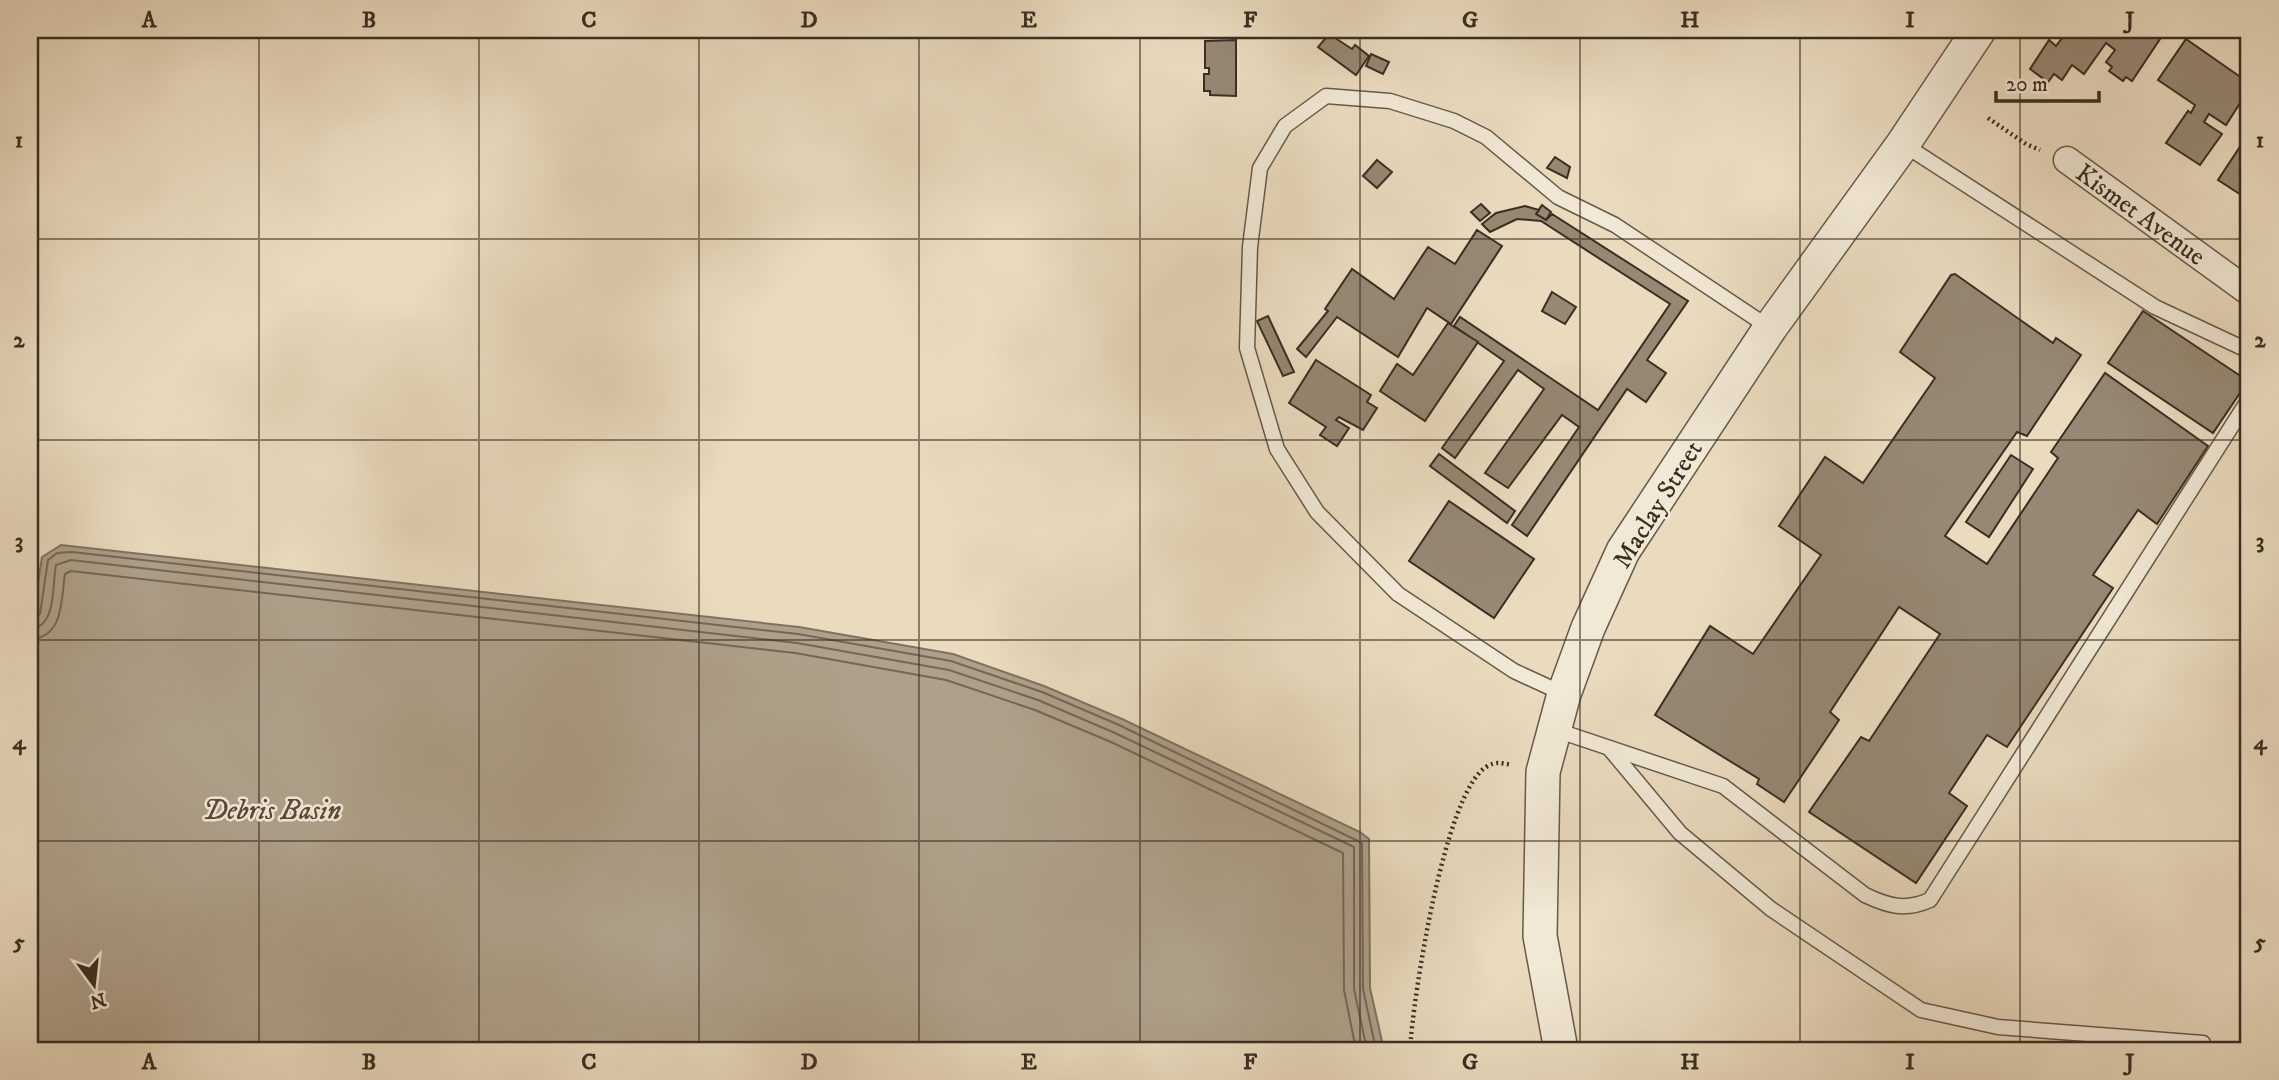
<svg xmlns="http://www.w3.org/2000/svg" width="2279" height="1080" viewBox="0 0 2279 1080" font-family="'IM FELL DW Pica',serif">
<rect width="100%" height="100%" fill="#eadbbf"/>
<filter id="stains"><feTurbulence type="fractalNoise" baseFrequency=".00286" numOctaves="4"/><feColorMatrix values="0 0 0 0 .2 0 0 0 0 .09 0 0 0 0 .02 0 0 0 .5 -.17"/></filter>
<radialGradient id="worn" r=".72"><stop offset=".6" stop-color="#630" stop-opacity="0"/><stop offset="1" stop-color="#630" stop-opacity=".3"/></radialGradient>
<path fill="#aea08a" stroke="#807260" stroke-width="2" d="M 61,545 L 799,627 L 953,654 L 1044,686 L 1122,719 L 1360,832 L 1369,839 L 1370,988 L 1384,1050 L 30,1050 L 30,636 L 42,557 Z"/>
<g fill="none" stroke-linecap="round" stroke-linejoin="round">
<g stroke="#746756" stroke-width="2">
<path d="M 30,620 L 40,614 L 48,560 L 57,553 L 72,552 L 798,634 L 951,661 L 1042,692 L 1119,725 L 1362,843 L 1363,989 L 1376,1050"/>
<path d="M 30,629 C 57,627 52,585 56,565 L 71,560 L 797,643 L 949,670 L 1038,700 L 1115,733 L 1354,847 L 1354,989 L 1367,1050"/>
<path d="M 30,639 C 64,638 61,599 65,574 L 71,571 L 795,653 L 946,680 L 1035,710 L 1111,742 L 1343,853 L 1344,990 L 1356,1050"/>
</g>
</g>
<g fill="#968874" stroke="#3a2e22" stroke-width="2">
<path d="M 2068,30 L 2091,31 L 2166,30 L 2132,81 L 2126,77 L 2123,81 L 2109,71 L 2112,67 L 2106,62 L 2115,50 L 2106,43 L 2084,74 L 2072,65 L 2062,80 L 2054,74 L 2048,82 L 2030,69 L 2049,40 L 2056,46 Z"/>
<path d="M 1329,34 L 1352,49 L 1355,45 L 1369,56 L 1356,75 L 1318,47 Z"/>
<path d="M 2186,39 L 2249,83 L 2249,89 L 2226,125 L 2209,114 L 2204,122 L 2222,134 L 2200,165 L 2166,143 L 2188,111 L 2191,113 L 2195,105 L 2158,80 Z"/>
<path d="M 1236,40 L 1236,96 L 1210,95 L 1210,91 L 1204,91 L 1204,74 L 1209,74 L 1209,68 L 1205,68 L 1205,41 Z"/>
<path d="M 1371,54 L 1389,62 L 1383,74 L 1366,66 Z"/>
<path d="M 2249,133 L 2249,200 L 2218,180 Z"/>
<path d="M 1555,157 L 1570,167 L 1567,178 L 1547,168 Z"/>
<path d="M 1377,160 L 1392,172 L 1377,188 L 1363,176 Z"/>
<path d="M 1481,204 L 1490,213 L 1480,221 L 1471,212 Z"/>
<path d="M 1542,205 L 1551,212 L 1546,220 L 1536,214 Z"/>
<path d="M 1525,206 L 1539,210 L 1536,214 L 1546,220 L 1552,214 L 1688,301 L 1647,360 L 1666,373 L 1646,402 L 1627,389 L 1527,536 L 1512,525 L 1579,427 L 1562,415 L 1508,488 L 1485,473 L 1544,389 L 1518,370 L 1455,458 L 1442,448 L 1504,361 L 1454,326 L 1460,317 L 1598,410 L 1670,304 L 1541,221 L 1517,219 L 1490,232 L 1482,224 L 1496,213 Z"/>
<path d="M 1477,230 L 1502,246 L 1451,324 L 1427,308 L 1398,357 L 1337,317 L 1306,357 L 1297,349 L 1328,311 L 1325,309 L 1352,269 L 1394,299 L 1428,247 L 1455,264 Z"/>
<path d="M 1955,274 L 2053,343 L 2056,338 L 2081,355 L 2027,436 L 2017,432 L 1945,536 L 1987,564 L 2058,458 L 2051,452 L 2105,373 L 2208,446 L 2157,524 L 2138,510 L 2093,575 L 2113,588 L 2007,747 L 1987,735 L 1949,793 L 1967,806 L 1916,883 L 1809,812 L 1861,737 L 1869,741 L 1940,634 L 1899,607 L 1830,712 L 1839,720 L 1784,802 L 1757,784 L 1759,779 L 1655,715 L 1710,626 L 1753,654 L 1821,555 L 1779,526 L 1825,457 L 1863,483 L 1935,378 L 1900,352 L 1951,275 Z"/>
<path d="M 1552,292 L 1576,307 L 1565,324 L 1542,311 Z"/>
<path d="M 2143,311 L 2248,381 L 2213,433 L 2108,363 Z"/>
<path d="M 1268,316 L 1294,372 L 1283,376 L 1257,321 Z"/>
<path d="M 1448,323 L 1478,342 L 1425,421 L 1380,391 L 1397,364 L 1413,375 Z"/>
<path d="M 1316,360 L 1371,395 L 1367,402 L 1377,408 L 1363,430 L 1339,417 L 1336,420 L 1349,428 L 1337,446 L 1320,435 L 1326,427 L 1289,403 Z"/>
<path d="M 1439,454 L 1515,511 L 1507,523 L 1430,466 Z"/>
<path d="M 2011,455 L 2033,469 L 1989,537 L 1966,522 Z"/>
<path d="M 1449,501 L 1534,559 L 1494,618 L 1409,561 Z"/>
</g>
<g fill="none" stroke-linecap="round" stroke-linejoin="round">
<defs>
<g id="service">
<path d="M 1903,144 L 2155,307 L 2249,351"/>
<path d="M 1564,694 L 1514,671 L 1398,594 L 1317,512 L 1277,449 L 1247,348 L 1250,247 L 1260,168 L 1285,126 L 1326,96 L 1390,101 L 1454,121 L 1486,137 L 1558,197 L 1615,225 L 1770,328"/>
<path d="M 1556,730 L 1723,786 L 1865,895 C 1888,906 1905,911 1930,900 L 2249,399"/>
<path d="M 1609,748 L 1680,833 L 1771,909 L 1921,1010 L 1998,1027 L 2203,1043"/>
</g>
<path id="minor" d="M 2067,160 L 2249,292"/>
<path id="tertiary" d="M 1561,1050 L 1540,936 L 1543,772 L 1564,694 L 1588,628 L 1623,551 L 1770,328 L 1903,144 L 1979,30"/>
</defs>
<use href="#service" stroke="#665949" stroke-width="17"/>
<use href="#minor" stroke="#665949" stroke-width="29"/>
<use href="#tertiary" stroke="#665949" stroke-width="36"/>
<g stroke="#3a2e22" stroke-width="4.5" stroke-dasharray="2 3.5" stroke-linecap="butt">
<path d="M 1988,118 L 2026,144 L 2040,150"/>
<path d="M 1410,1050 C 1413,998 1444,794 1486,767 C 1496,761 1501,763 1512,765"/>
</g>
<use href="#service" stroke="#f1e8d5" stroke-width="14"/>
<use href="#minor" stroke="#f1e8d5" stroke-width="26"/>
<use href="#tertiary" stroke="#f1e8d5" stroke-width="33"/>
</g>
<path fill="none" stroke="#3a2e22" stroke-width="2" stroke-opacity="0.55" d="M 259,30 L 259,1050M 479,30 L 479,1050M 699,30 L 699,1050M 919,30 L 919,1050M 1140,30 L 1140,1050M 1360,30 L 1360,1050M 1580,30 L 1580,1050M 1800,30 L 1800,1050M 2020,30 L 2020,1050M 30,239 L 2249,239M 30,440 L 2249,440M 30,640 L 2249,640M 30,841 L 2249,841"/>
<g text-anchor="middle" stroke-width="5" stroke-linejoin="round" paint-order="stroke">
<g font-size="26" fill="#3a2e22" stroke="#f1e8d5">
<text transform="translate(2141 214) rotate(36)" y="9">Kismet Avenue</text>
<text transform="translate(1657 504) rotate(-58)" y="9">Maclay Street</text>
</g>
<g font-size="28" font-style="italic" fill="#574a3c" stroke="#f1e8d5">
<text x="272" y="819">Debris Basin</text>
</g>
</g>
<rect width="2279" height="1080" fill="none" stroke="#eadbbf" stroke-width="77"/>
<g transform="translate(94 985) rotate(165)" stroke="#f1e8d5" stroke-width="5" paint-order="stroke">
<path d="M0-5L12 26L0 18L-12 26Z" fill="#3a2e22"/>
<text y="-10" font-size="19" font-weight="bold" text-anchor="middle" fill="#3a2e22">N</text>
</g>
<path d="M1996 91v10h103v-10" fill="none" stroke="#3a2e22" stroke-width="3.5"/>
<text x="2006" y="91" font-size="21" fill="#3a2e22" stroke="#f1e8d5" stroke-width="5" paint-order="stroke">20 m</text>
<rect x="38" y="38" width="2202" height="1004" fill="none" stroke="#3a2e22" stroke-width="2.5"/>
<g font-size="23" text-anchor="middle" font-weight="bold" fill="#3a2e22">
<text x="149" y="27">A</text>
<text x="369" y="27">B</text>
<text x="589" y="27">C</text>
<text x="809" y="27">D</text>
<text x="1029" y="27">E</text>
<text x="1250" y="27">F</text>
<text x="1470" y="27">G</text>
<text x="1690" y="27">H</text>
<text x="1910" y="27">I</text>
<text x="2130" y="27">J</text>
<text x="19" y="147">1</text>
<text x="2260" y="147">1</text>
<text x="19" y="347">2</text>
<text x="2260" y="347">2</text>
<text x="19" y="548">3</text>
<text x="2260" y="548">3</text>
<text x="19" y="749">4</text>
<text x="2260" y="749">4</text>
<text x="19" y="949">5</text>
<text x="2260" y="949">5</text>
<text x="149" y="1069">A</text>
<text x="369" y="1069">B</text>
<text x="589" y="1069">C</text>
<text x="809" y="1069">D</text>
<text x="1029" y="1069">E</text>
<text x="1250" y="1069">F</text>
<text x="1470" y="1069">G</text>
<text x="1690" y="1069">H</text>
<text x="1910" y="1069">I</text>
<text x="2130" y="1069">J</text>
</g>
<rect width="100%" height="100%" filter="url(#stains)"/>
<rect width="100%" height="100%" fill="url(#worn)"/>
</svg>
